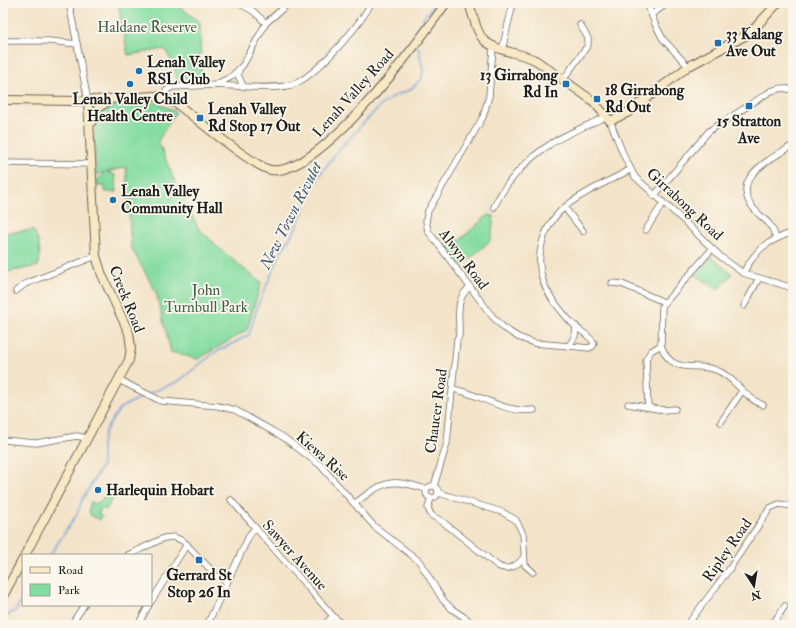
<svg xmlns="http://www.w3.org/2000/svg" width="796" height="628" viewBox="0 0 796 628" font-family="'IM FELL Double Pica',serif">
<rect width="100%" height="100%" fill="#fbf7ec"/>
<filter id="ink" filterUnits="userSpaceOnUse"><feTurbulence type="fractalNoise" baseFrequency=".025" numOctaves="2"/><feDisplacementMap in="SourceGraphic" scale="8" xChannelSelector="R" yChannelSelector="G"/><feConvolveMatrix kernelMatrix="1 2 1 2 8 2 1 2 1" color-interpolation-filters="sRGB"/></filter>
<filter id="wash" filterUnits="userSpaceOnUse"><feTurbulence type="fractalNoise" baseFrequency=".012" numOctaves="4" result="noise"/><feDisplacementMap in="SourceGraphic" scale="16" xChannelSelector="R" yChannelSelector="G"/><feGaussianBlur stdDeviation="0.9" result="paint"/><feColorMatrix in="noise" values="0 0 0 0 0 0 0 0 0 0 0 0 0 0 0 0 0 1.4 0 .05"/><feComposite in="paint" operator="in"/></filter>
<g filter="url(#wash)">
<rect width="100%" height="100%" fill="#f3e3c8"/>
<g fill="#83dca1" stroke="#507c5e">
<path d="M 118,3 L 174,3 L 200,22 L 201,80 L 177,81 L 174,66 L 165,49 L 128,55 Z"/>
<path d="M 138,102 L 158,103 L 176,112 L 158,141 L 173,177 L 198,228 L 220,249 L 261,283 L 247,330 L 198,359 L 171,352 L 156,292 L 131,247 L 126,167 L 107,172 L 115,175 L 117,192 L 105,192 L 105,186 L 97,186 L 97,180 L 105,172 L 96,175 L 94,136 L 99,113 L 111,104 Z"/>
<path d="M 488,215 L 494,216 L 491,240 L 461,267 L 448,250 Z"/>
<path d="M 33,230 C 39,237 42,257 38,266 L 3,273 L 3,233 Z"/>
<path d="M 711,257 L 732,274 L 718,290 L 696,275 Z"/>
<path d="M 107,490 L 114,496 L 106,510 L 102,508 L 98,514 L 102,517 L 100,520 L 90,515 L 89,509 L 91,501 L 95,504 L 101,501 Z"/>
</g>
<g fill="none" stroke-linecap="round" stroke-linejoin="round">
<g stroke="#6ea1da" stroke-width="1.5">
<path d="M 417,32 L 425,15 L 435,3"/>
<path d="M 150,393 L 179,381 L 214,353 L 249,335 L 258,305 L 281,252 L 296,228 L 307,199 L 318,177 L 340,148 L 381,105 L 396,95 L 410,90 L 422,78 L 423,69 L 418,46"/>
<path d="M 50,555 L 77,514 L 82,500 L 102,466 L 102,444 L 105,431 L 120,408 L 146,395"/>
<path d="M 3,625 L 5,617 L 16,610 L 23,598"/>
</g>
</g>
</g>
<g filter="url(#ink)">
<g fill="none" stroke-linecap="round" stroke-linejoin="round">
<defs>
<g id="street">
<path d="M 69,3 L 88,101"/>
<path d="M 647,3 L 655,24 L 663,39 L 686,64"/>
<path d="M 652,14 L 668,3"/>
<path d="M 266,23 L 289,3"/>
<path d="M 3,41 L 49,41 L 77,44"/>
<path d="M 493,48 L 489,96 L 483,117 L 428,211 L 426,221 L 428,231 L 492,316 L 504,328 L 518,337 L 534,343 L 569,346 L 575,336 L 576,326"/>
<path d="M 502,50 L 513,3"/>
<path d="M 239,71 L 238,75 L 243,86"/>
<path d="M 563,80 L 588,45 L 588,38 L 580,25"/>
<path d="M 215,85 C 236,86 272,90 291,85 C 314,79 361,24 371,3"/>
<path d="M 161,97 L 167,90 L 172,87 L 215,85 L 231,77 L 243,65 L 266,23 L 253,11 L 239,3"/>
<path d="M 610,121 L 624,156 L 635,177 L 684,221 L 721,257 L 743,273 L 793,288"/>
<path d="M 3,163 L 91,164"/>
<path d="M 654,196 L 709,131 L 771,91 L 782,88 L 793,90"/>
<path d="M 494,207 C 505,183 526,160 549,145 C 566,133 588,126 607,116"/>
<path d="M 565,208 L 583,231"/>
<path d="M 646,230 L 663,203"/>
<path d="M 776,239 C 771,220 766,223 755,210 C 727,179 771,159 793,145"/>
<path d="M 743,273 C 758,247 766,242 793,232"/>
<path d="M 612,283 L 622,284 L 664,302"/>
<path d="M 16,291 L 25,284 L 96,256"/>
<path d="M 744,306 L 759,278"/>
<path d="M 661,345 C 671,376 695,362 716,370 C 734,376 744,398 763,405"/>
<path d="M 569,346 L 589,348 L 593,346 L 594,343 C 590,336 582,332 576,327 C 567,319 559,308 552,299 C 528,264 541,220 576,199 C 593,188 612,179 630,170"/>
<path d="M 119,380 L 161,401 L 218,406 L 235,410 L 283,437 L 320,465 L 374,526 L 419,561 L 443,600 L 452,609 L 467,619"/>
<path d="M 453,389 C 480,394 505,414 534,410"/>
<path d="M 628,404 L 664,410 L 675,409"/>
<path d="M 648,407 L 646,359 L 651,351 L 661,345 L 662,306 L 712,249"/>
<path d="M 721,422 L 742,391"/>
<path d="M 3,440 L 36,443 L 77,436 L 86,438"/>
<circle cx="432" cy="492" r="6"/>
<path d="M 434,486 L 447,443 L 457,339 L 459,336 C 460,318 454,299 470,287"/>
<path d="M 439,493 L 502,512 L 516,520 L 523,534 L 525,565 L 533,572"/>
<path d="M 431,498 L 428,508 L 431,515 L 443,522 L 498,566 C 508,572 518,565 524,557"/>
<path d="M 231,500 L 333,616 L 343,625"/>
<path d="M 355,503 C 385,481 390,478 426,489"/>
<path d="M 128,555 L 164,538 L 174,537 L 183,541 L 216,575 L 227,582"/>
<path d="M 151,602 L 187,544"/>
<path d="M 691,621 L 697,625"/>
<path d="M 71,625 L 84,605"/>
<path d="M 138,625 L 149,605"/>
<path d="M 207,625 L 250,534 L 255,528"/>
<path d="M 324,625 L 333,616"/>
<path d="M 687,625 L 728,571 L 770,508 L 779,504 L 793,506"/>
<path d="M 772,625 L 785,606"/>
</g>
<g id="secondary">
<path d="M 469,3 C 480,37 477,44 514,53 C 522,55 530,57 537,61 L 593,101 L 610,121 L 627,113 L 685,69"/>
<path d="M 691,65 L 750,33 L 778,3"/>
<path d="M 3,100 L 79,101 L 153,96 L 161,97 L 177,104 C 194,117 255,168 271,170 C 320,177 419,41 446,3"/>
<path d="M 91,123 L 98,108 L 109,101"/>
<path d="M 25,555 L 129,360 L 131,348 L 129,333 L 102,275 L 96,256 L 88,101"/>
<path d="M 3,596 L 23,559"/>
</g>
</defs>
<use href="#street" stroke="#676258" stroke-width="7"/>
<use href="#secondary" stroke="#676258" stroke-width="10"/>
<use href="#street" stroke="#fff" stroke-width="5.5"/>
<use href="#secondary" stroke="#f8e8c3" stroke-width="8"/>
</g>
</g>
<g fill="#1f6fb2" stroke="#fbf7ec" stroke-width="1.5">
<rect x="714" y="39" width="8" height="8" rx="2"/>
<circle cx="139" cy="71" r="4"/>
<circle cx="130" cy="84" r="4"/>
<rect x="562" y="80" width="8" height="8" rx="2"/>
<rect x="593" y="95" width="8" height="8" rx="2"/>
<rect x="745" y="102" width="8" height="8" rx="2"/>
<rect x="196" y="114" width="8" height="8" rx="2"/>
<circle cx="113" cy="200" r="4"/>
<circle cx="98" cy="490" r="4"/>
<rect x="195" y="556" width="8" height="8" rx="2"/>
</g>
<g text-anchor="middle" stroke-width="3.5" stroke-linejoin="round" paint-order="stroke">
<g font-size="15" fill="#405f4b" stroke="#fbf7ec">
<text x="147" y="32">Haldane Reserve</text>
<text x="206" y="295">John<tspan x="206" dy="17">Turnbull Park</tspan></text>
</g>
<g font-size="15" font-weight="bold" fill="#1c1c1c" stroke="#fbf7ec" text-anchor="start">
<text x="726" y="39">33 Kalang<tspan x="726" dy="17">Ave Out</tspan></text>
<text x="147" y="67">Lenah Valley<tspan x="147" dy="17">RSL Club</tspan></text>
<text x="558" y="80" text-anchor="end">13 Girrabong<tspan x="558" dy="17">Rd In</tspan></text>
<text x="605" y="95">18 Girrabong<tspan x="605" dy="17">Rd Out</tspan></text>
<text x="130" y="104" text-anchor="middle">Lenah Valley Child<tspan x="130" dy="17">Health Centre</tspan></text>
<text x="208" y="114">Lenah Valley<tspan x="208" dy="17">Rd Stop 17 Out</tspan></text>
<text x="749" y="126" text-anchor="middle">15 Stratton<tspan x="749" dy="17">Ave</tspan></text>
<text x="121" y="196">Lenah Valley<tspan x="121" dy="17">Community Hall</tspan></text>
<text x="106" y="495">Harlequin Hobart</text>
<text x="199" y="580" text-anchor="middle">Gerrard St<tspan x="199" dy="17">Stop 26 In</tspan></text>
</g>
<g font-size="15" fill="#1c1c1c" stroke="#fbf7ec">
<text transform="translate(353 93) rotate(-48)" y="5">Lenah Valley Road</text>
<text transform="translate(685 204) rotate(43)" y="5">Girrabong Road</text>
<text transform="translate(464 259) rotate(53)" y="5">Alwyn Road</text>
<text transform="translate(127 299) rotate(68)" y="5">Creek Road</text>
<text transform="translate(436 411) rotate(-82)" y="5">Chaucer Road</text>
<text transform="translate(323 456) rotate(42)" y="5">Kiewa Rise</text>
<text transform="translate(727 550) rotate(-55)" y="5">Ripley Road</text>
<text transform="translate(295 555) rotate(48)" y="5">Sawyer Avenue</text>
</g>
<g font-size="16" font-style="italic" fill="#415871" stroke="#fbf7ec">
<text transform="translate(290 215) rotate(-63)" y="6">New Town Rivulet</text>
</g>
</g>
<rect width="796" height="628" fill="none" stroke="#fbf7ec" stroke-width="16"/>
<rect x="22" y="554" width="130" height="52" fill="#fbf7ec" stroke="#a29f99"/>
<rect x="30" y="567" width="20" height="6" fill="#f8e8c3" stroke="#a29f99"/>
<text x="58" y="574" font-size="12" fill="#1c1c1c">Road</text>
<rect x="30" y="584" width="20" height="12" fill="#83dca1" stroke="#a29f99"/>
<text x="58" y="594" font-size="12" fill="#1c1c1c">Park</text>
<g transform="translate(754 586) rotate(168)" stroke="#fbf7ec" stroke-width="3" paint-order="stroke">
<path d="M0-3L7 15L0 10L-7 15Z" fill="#1c1c1c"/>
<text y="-6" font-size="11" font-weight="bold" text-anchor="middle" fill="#1c1c1c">N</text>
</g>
</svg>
